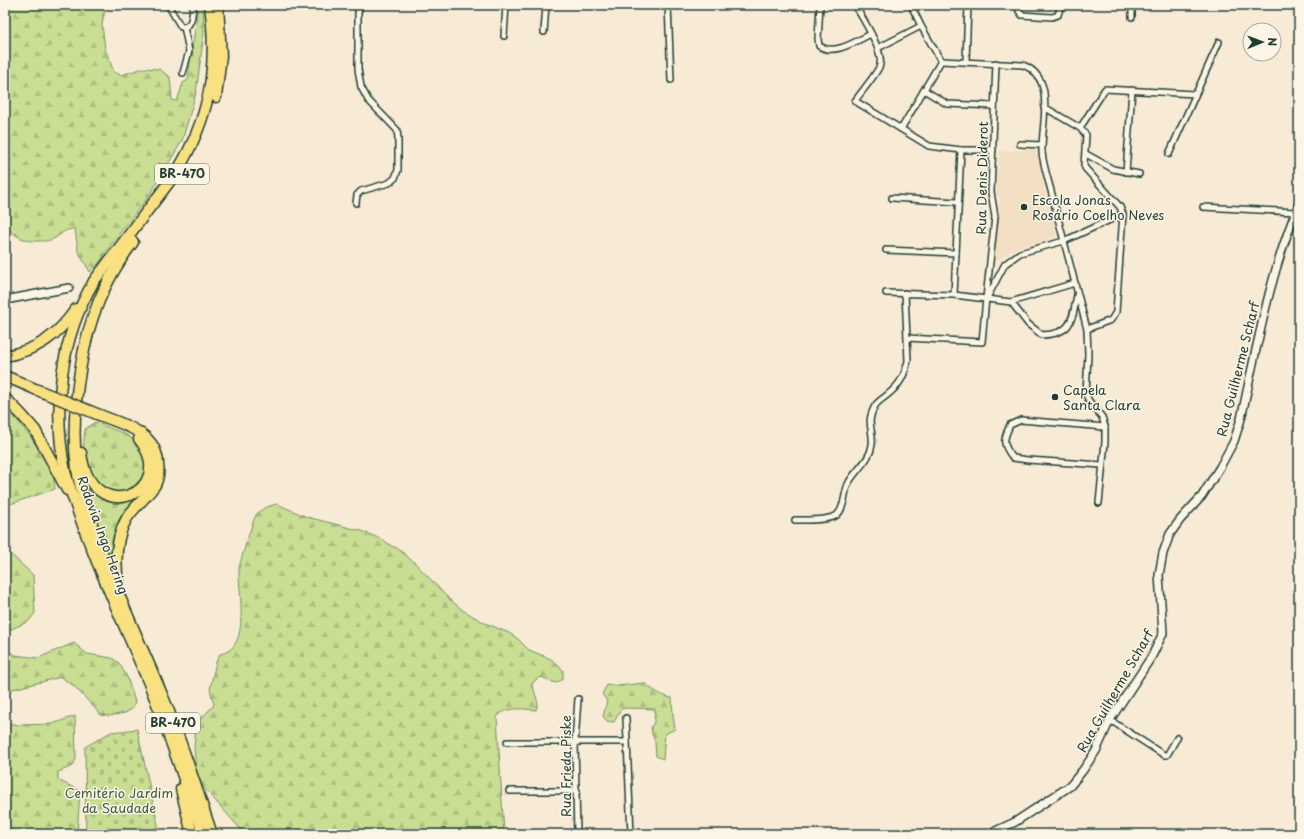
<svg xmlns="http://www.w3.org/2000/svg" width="1304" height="839" viewBox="0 0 1304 839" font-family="'Playpen Sans',sans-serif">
<defs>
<pattern id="forest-firs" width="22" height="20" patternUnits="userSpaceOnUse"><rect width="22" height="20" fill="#c9de93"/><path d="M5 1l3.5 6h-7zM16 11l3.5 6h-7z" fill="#acbf7f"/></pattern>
<pattern id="cemetery-stones" width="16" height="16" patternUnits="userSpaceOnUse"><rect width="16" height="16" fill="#c9de93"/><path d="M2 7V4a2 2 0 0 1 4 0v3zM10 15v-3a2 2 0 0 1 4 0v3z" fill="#acbf7f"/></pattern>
</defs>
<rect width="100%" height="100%" fill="#f8ebd6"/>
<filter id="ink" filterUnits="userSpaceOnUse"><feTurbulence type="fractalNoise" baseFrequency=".025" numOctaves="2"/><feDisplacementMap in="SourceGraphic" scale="8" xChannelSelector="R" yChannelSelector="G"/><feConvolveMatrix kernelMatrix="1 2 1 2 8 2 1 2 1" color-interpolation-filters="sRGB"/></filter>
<g filter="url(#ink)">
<path fill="#f3e0c4" d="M 1037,149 L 1041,174 L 1057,237 L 1016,248 L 992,264 L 999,217 L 1000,198 L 995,195 L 999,151 Z"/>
<g fill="url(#forest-firs)" stroke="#748e64">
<path d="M 5,5 L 106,5 L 102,24 L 105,49 L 114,72 L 121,75 L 144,68 L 159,69 L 170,77 L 172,100 L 177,101 L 183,83 L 188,80 C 190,55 196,30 198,5 L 203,5 L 204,33 L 196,93 L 182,141 L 149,196 L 116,238 L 99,263 L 90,272 L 78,251 L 75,229 C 65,229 63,233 55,238 C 50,241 45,241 39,241 C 24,242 16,236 5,227 Z"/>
<path d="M 5,406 L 31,437 L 53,473 L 55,489 L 10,504 L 5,511 Z"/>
<path d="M 95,422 L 125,434 L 138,443 L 145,453 L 145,473 L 142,481 L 129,492 L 118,492 L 103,488 L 93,480 L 83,451 L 85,429 Z"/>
<path d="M 151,479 L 154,481 C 135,505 114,525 110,558 L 98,531 L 85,483 C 93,493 103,497 115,501 Z"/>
<path d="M 277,504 L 307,517 L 362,531 L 385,541 L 391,546 L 397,548 L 415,563 L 449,599 L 464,611 L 485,623 L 509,633 L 518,639 L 529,650 L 551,659 L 563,670 L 563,679 L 556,683 L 541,677 L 534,681 L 531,687 L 533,687 L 538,703 L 536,710 C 522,709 507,706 497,717 L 504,834 L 245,834 L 203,787 L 196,772 L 194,748 L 196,724 L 214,705 L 210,689 L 216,662 L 220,654 C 252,649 238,591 239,568 C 240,562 253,520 256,515 C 260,509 271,505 277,504 Z"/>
<path d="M 5,549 L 33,575 L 35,613 L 29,621 L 5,632 Z"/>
<path d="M 74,643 L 87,654 L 112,658 L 119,663 L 127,677 L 135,702 L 132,709 L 125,713 L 109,716 L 101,715 L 74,686 L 61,677 L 5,691 L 5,648 L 15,655 L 38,658 Z"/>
<path d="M 644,683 C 653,690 661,696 672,698 L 673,716 L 675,729 L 665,734 L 663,759 L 656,756 L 655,742 L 652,734 L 651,727 L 654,722 L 655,709 L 627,708 L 621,709 L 614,722 L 607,721 L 603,716 L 607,701 L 602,694 L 607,685 L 618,686 Z"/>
<path d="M 75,716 L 76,758 L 73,766 L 58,772 L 58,780 L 80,791 L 77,834 L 5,834 L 5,722 L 18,725 L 52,724 Z"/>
</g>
<path fill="url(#cemetery-stones)" stroke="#748e64" d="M 137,729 L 160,834 L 86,834 L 85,747 L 111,732 Z"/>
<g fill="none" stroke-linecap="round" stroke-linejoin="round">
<defs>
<g id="street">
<path d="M 168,5 L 181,27 C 193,28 192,14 193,5"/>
<path d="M 668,5 L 671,80"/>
<path d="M 820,5 L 818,39 L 819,46 C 835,56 856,41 871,34"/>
<path d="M 855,5 C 862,18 884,51 880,65 C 877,74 861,92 855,101 L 929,146 L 961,150 L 993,150"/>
<path d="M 911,5 L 921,26 L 941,61"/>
<path d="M 1017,5 L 1019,11 L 1022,15 L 1052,17 L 1058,15 L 1061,5"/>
<path d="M 1132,17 L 1132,5"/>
<path d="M 544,32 L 546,5"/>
<path d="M 504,36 L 506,5"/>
<path d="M 878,48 L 921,26"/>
<path d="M 941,61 L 1023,65 C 1057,78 1041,124 1042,152 C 1043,166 1051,188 1054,203 C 1065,245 1076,287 1087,329 L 1088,354 L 1086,395 L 1089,401 L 1102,417 L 1105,427 L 1105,442 L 1099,503"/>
<path d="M 966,61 L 968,5"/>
<path d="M 183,73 L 189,51 L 184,27"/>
<path d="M 924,90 L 947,104 L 994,106"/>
<path d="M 1044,107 L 1080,128 L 1086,135 L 1084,165 L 1085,168 L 1120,207 L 1123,214 L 1116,312 L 1111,320 L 1087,329"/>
<path d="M 1080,128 L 1105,89 L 1195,94"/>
<path d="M 901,129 L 941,61"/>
<path d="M 1020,144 L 1042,145"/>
<path d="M 1086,154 L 1113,169 L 1139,174"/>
<path d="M 1169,154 L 1219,42"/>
<path d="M 1126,172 L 1132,90"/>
<path d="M 892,198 L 957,202"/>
<path d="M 356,203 L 357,195 L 361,191 L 389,183 L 395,178 L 398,170 L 398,138 L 397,130 L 368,100 L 361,87 L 358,69 L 358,13 L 360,5"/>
<path d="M 1203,207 L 1295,212"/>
<path d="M 886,250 L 956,253"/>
<path d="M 886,293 L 954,295 L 1011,302 L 1075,283"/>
<path d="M 954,295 L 961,150"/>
<path d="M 987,298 L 1005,264 L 1020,253 L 1064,241 L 1123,214"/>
<path d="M 1011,302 L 1028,324 L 1042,335 C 1072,334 1072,321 1077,295"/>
<path d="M 907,338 L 982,342 L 986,298 L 995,217 L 991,192 L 996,63"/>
<path d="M 1102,465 L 1028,460 L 1013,458 C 1002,444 1003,440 1010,425 L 1021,420 L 1105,427"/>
<path d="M 795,520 C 805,520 829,521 837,515 C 845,508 844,493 848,484 C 855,470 870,461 872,445 C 874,429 865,424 875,406 C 877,402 882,399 886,396 C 900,385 904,377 908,361 L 905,293"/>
<path d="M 626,718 L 631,834"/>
<path d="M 1110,720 L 1164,755 L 1167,755 L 1177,738"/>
<path d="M 507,742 L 627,742"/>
<path d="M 509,791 L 577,791"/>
<path d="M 577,834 L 575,743 L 578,699"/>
</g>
<g id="secondary">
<path d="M 5,300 L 69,288"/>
<path d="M 989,834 L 1015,822 L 1070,786 L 1083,770 L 1096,751 L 1110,720 L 1152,656 L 1163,633 L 1159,575 L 1163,553 L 1170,534 L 1180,520 L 1202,496 L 1220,467 L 1234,441 L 1241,419 C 1257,347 1270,272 1299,204"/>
</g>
<g id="highway">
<path d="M 216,97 L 221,56 L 218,5"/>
<path d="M 133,242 C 104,281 89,318 81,365 C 75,400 72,435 77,469 C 81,494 89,516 97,539 C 116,593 141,644 163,697 C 182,742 196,788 212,834"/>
<path d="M 5,356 C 38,350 57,336 76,309"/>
<path d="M 5,376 L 35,389"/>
<path d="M 5,398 L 20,413 L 35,430 L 67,490"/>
<path d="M 102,416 C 125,425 157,433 158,464 C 159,471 158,479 155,485 C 147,497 135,506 127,518 C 115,538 115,561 118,583"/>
<path d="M 81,453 C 91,531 181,492 139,439"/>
<path d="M 181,789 L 192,834"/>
<path d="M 204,834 C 184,783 169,731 148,681 C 127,631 104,582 85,531 C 78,511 70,491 65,471 C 52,407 61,337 94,281 L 176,173 C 210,118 218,69 210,5"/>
</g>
</defs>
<use href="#street" stroke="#1f3d34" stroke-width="8"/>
<use href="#secondary" stroke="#1f3d34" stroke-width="10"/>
<use href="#highway" stroke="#1f3d34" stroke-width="13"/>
<use href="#street" stroke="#fcf5e5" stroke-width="5"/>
<use href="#secondary" stroke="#fcf5e5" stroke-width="7"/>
<use href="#highway" stroke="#f9e181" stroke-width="10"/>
<defs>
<path id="highway-bridge" d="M 35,389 L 102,416"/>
</defs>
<use href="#highway-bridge" stroke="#1f3d34" stroke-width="13" stroke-linecap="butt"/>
<use href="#highway-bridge" stroke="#f9e181" stroke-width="10"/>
</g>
</g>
<g fill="#1f3d34" stroke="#fcf5e5" stroke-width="1.5">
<circle cx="1024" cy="207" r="4"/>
<circle cx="1055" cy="397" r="4"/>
</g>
<g text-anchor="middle" stroke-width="3" stroke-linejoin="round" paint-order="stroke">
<g fill="#fcf5e5" stroke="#617469" stroke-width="1">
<rect x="155" y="164" width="54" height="20" rx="3"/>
<rect x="146" y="713" width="54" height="20" rx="3"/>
</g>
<g font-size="12" font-weight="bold" fill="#1f3d34">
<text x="182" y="178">BR-470</text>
<text x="173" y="727">BR-470</text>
</g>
<g font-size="13" fill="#1f3d34" stroke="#fcf5e5">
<text transform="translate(982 178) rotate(-89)" y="5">Rua Denis Diderot</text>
<text transform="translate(1238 369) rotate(-76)" y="5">Rua Guilherme Scharf</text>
<text transform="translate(103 535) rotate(70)" y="5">Rodovia Ingo Hering</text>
<text transform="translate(1115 691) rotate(-60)" y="5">Rua Guilherme Scharf</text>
<text transform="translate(566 766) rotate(-90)" y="5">Rua Frieda Piske</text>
</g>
<g font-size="13" fill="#1f3d34" stroke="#fcf5e5" text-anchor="start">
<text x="1032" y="205">Escola Jonas<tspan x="1032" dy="15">Rosário Coelho Neves</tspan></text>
<text x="1063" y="395">Capela<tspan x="1063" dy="15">Santa Clara</tspan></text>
</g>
<g font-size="13" fill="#415d47" stroke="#fcf5e5">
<text x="119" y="798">Cemitério Jardim<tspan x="119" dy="15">da Saudade</tspan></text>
</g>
</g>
<rect width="1304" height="839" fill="none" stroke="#fcf5e5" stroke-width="20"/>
<rect x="10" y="10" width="1284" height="819" fill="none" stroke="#1f3d34" stroke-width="1.5" filter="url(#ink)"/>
<g transform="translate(1262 42) rotate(89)"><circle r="19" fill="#fcf5e5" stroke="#a4ab9e"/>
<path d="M0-3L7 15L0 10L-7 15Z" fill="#1f3d34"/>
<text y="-6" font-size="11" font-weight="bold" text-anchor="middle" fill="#1f3d34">N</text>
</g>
</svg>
